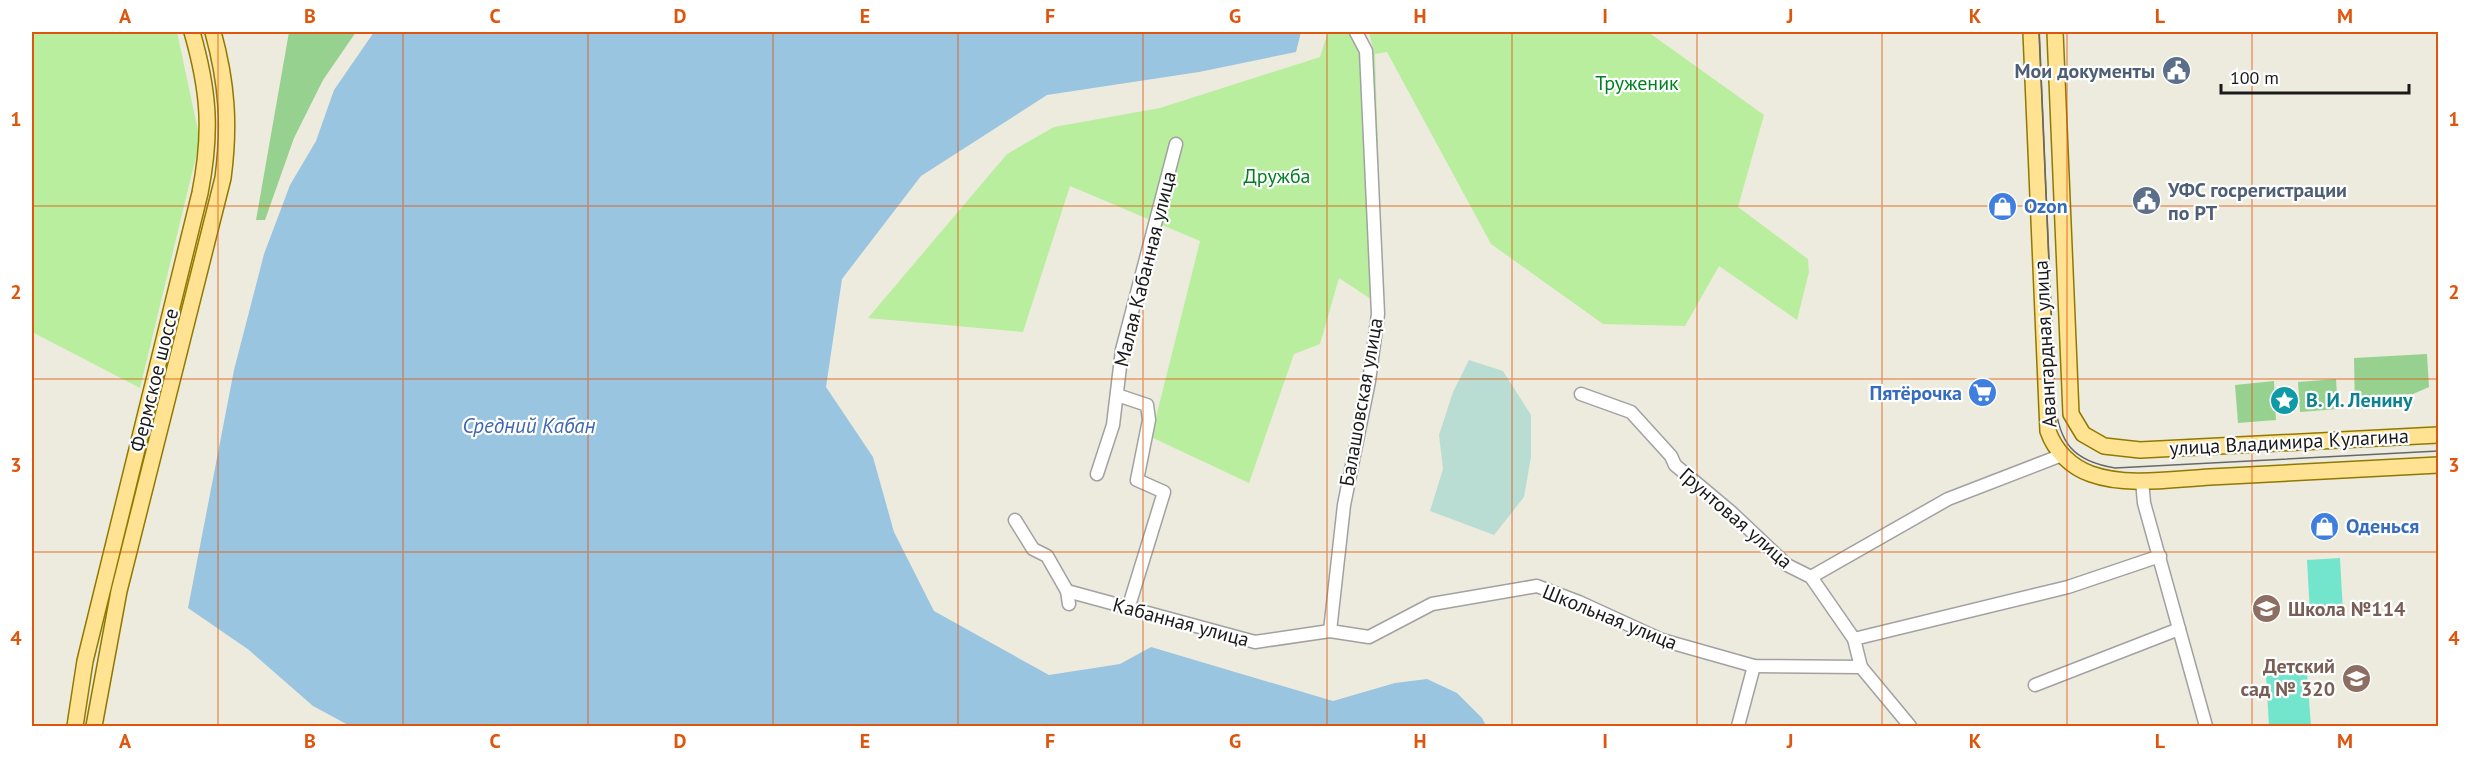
<svg xmlns="http://www.w3.org/2000/svg" width="2470" height="758" viewBox="0 0 2470 758" font-family="'PT Sans',sans-serif">
<rect width="100%" height="100%" fill="#edebde"/>
<g fill="#b8ee9e">
<path d="M 32,32 L 177,32 L 200,140 L 140,388 L 32,332 Z"/>
<path d="M 1328,32 L 1348,32 L 1374,53 L 1369,32 L 1648,32 L 1764,115 L 1738,207 L 1808,259 L 1809,272 L 1797,320 L 1719,266 L 1685,326 L 1603,324 L 1491,244 L 1387,52 L 1375,54 L 1383,307 L 1339,278 L 1320,344 L 1294,354 L 1249,483 L 1151,437 L 1200,241 L 1070,186 L 1023,332 L 868,318 L 1007,154 L 1054,127 L 1160,108 L 1320,57 Z"/>
</g>
<g fill="#97d18f">
<path d="M 289,32 L 356,32 L 323,80 L 294,138 L 265,220 L 256,220 Z"/>
<path d="M 2427,354 L 2429,387 L 2413,394 L 2382,395 L 2370,408 L 2355,409 L 2354,358 Z"/>
<path d="M 2336,379 L 2338,409 L 2300,412 L 2298,382 Z"/>
<path d="M 2274,381 L 2276,420 L 2238,423 L 2235,385 Z"/>
</g>
<path fill="#b9ddd3" d="M 1469,360 L 1503,371 L 1531,415 L 1531,457 L 1524,497 L 1494,535 L 1430,511 L 1443,469 L 1439,435 L 1453,392 Z"/>
<g fill="#73e5cc">
<path d="M 2340,558 L 2343,612 L 2310,614 L 2307,560 Z"/>
<path d="M 2307,673 L 2311,726 L 2269,726 L 2266,676 Z"/>
</g>
<path fill="#9ac5e0" d="M 374,32 L 1301,32 L 1296,52 L 1199,72 L 1047,95 L 921,176 L 842,279 L 826,387 L 873,457 L 894,532 L 934,611 L 1049,675 L 1120,664 L 1151,647 L 1333,701 L 1395,683 L 1427,679 L 1457,693 L 1482,718 L 1486,726 L 350,726 L 313,706 L 249,650 L 188,608 L 234,370 L 264,254 L 290,185 L 316,141 L 334,90 Z"/>
<g fill="none" stroke-linecap="round" stroke-linejoin="round">
<defs>
<g id="minor">
<path d="M 1581,394 L 1631,412 L 1671,456 L 1675,465 L 1731,512 L 1787,565 L 1811,577 L 1854,639 L 1861,667 L 1910,726"/>
<path d="M 1117,395 L 1147,405 L 1149,420 L 1137,480 L 1164,492 L 1128,609"/>
<path d="M 1097,474 L 1113,425 L 1122,350 L 1176,144"/>
<path d="M 2142,480 L 2144,503 L 2206,726"/>
<path d="M 1015,520 L 1033,549 L 1047,556 L 1067,591 L 1069,604"/>
<path d="M 1811,577 L 1948,499 L 2062,455"/>
<path d="M 1067,591 L 1255,642 L 1330,631 L 1369,637 L 1432,604 L 1537,586 L 1579,602 L 1662,640 L 1754,666 L 1861,667"/>
<path d="M 1330,631 L 1344,505 L 1369,381 L 1378,314 L 1366,51 L 1356,32"/>
<path d="M 1854,639 L 2068,587 L 2160,556"/>
<path d="M 2035,685 L 2179,629"/>
<path d="M 1738,726 L 1754,666"/>
</g>
<g id="major">
<path d="M 2031,32 L 2048,431 C 2055,451 2071,467 2091,474 C 2127,487 2173,479 2210,477 C 2286,473 2362,469 2438,465"/>
<path d="M 2055,32 L 2071,414 L 2083,434 L 2104,446 L 2140,450 L 2438,435"/>
<path d="M 75,726 L 85,661 L 200,193 C 212,132 209,91 192,32"/>
<path d="M 94,726 L 119,591 L 223,178 C 230,125 227,83 213,32"/>
</g>
</defs>
<use href="#minor" stroke="#a1a1a1" stroke-width="15"/>
<use href="#major" stroke="#917900" stroke-width="18"/>
<use href="#minor" stroke="#fff" stroke-width="12"/>
<use href="#major" stroke="#ffe292" stroke-width="15"/>
<path stroke="#686868" stroke-width="1.5" d="M 2039,32 L 2055,402 C 2059,443 2073,461 2115,468 L 2438,451"/>
</g>
<path fill="none" stroke="#de560d" stroke-width="1.5" stroke-opacity="0.55" d="M 218,32 L 218,726M 403,32 L 403,726M 588,32 L 588,726M 773,32 L 773,726M 958,32 L 958,726M 1143,32 L 1143,726M 1327,32 L 1327,726M 1512,32 L 1512,726M 1697,32 L 1697,726M 1882,32 L 1882,726M 2067,32 L 2067,726M 2252,32 L 2252,726M 32,206 L 2438,206M 32,379 L 2438,379M 32,552 L 2438,552"/>
<defs>
<symbol id="civic-disc" viewBox="-11 -11 22 22"><circle r="9.5" fill="#5c6f8a" stroke="#fff"/><path d="M-.6-6.5H3V-4.5H.6V-3L4-1V1h2V6H-6V1h2V-1L-.6-3ZM-1.2 2.5V6h2.4V2.5Z" fill="#fff"/></symbol>
<symbol id="shop-disc" viewBox="-11 -11 22 22"><circle r="9.5" fill="#3f7fe0" stroke="#fff"/><path d="M-5-2.5h2.3a2.7 3.5 0 0 1 5.4 0H5L5.5 6h-11ZM-1.5-2.5h3a1.5 2.3 0 0 0-3 0Z" fill="#fff"/></symbol>
<symbol id="supermarket-disc" viewBox="-11 -11 22 22"><circle r="9.5" fill="#3f7fe0" stroke="#fff"/><path d="M-6-5.5h2.5l.6 2H6L4.5 2H-2.5L-4.4-4H-6ZM-1.5 3.2a1.3 1.3 0 1 0 .1 0ZM3 3.2a1.3 1.3 0 1 0 .1 0Z" fill="#fff"/></symbol>
<symbol id="sight-disc" viewBox="-11 -11 22 22"><circle r="9.5" fill="#0f9aa8" stroke="#fff"/><path d="M0-6L1.8-2.2L6-1.7L2.9 1.2L3.7 5.4L0 3.3L-3.7 5.4L-2.9 1.2L-6-1.7L-1.8-2.2Z" fill="#fff"/></symbol>
<symbol id="school-disc" viewBox="-11 -11 22 22"><circle r="9.5" fill="#8d6e63" stroke="#fff"/><path d="M0-5L7-2L0 1L-7-2ZM-4 1L0 2.5L4 1V4Q0 6-4 4Z" fill="#fff"/></symbol>
</defs>
<g fill-rule="evenodd">
<use href="#civic-disc" x="2160" y="54" width="33" height="33"/>
<use href="#civic-disc" x="2130" y="184" width="33" height="33"/>
<use href="#shop-disc" x="1986" y="190" width="33" height="33"/>
<use href="#supermarket-disc" x="1966" y="376" width="33" height="33"/>
<use href="#sight-disc" x="2268" y="384" width="33" height="33"/>
<use href="#shop-disc" x="2308" y="510" width="33" height="33"/>
<use href="#school-disc" x="2250" y="592" width="33" height="33"/>
<use href="#school-disc" x="2340" y="662" width="33" height="33"/>
</g>
<g text-anchor="middle" stroke-width="4.5" stroke-linejoin="round" paint-order="stroke">
<g font-size="20" font-weight="bold" fill="#4e5e75" stroke="#fff" text-anchor="end">
<text x="2155" y="78">Мои документы</text>
<text x="2168" y="197" text-anchor="start">УФС госрегистрации<tspan x="2168" dy="23">по РТ</tspan></text>
</g>
<g font-size="20" fill="#018021" stroke="#fff">
<text x="1637" y="90">Труженик</text>
<text x="1277" y="183">Дружба</text>
</g>
<g font-size="20" font-weight="bold" fill="#366cbe" stroke="#fff" text-anchor="start">
<text x="2024" y="213">Ozon</text>
<text x="1962" y="400" text-anchor="end">Пятёрочка</text>
<text x="2346" y="533">Оденься</text>
</g>
<g font-size="20" fill="#1a1a1a" stroke="#fff">
<text transform="translate(1145 269) rotate(-76)" y="7">Малая Кабанная улица</text>
<text transform="translate(2045 344) rotate(-93)" y="7">Авангардная улица</text>
<text transform="translate(154 380) rotate(-76)" y="7">Фермское шоссе</text>
<text transform="translate(1361 402) rotate(-80)" y="7">Балашовская улица</text>
<text transform="translate(2289 442) rotate(-3)" y="7">улица Владимира Кулагина</text>
<text transform="translate(1736 518) rotate(41)" y="7">Грунтовая улица</text>
<text transform="translate(1610 617) rotate(22)" y="7">Школьная улица</text>
<text transform="translate(1181 622) rotate(15)" y="7">Кабанная улица</text>
</g>
<g font-size="20" font-weight="bold" fill="#0d838f" stroke="#fff" text-anchor="start">
<text x="2306" y="407">В. И. Ленину</text>
</g>
<g font-size="20" font-weight="bold" fill="#785e54" stroke="#fff" text-anchor="start">
<text x="2288" y="616">Школа №114</text>
<text x="2335" y="673" text-anchor="end">Детский<tspan x="2335" dy="23">сад № 320</tspan></text>
</g>
<g font-size="21" font-style="italic" fill="#3f66b1" stroke="#fff">
<text x="529" y="433">Средний Кабан</text>
</g>
</g>
<rect width="2470" height="758" fill="none" stroke="#ffffff" stroke-width="66"/>
<path d="M2221 84v9h188v-9" fill="none" stroke="#1a1a1a" stroke-width="3"/>
<text x="2230" y="84" font-size="18" fill="#1a1a1a" stroke="#ffffff" stroke-width="4.5" paint-order="stroke">100 m</text>
<rect x="33" y="33" width="2404" height="692" fill="none" stroke="#de560d" stroke-width="2"/>
<g font-size="20" text-anchor="middle" font-weight="bold" fill="#de560d">
<text x="125" y="23">A</text>
<text x="310" y="23">B</text>
<text x="495" y="23">C</text>
<text x="680" y="23">D</text>
<text x="865" y="23">E</text>
<text x="1050" y="23">F</text>
<text x="1235" y="23">G</text>
<text x="1420" y="23">H</text>
<text x="1605" y="23">I</text>
<text x="1790" y="23">J</text>
<text x="1975" y="23">K</text>
<text x="2160" y="23">L</text>
<text x="2345" y="23">M</text>
<text x="16" y="126">1</text>
<text x="2454" y="126">1</text>
<text x="16" y="299">2</text>
<text x="2454" y="299">2</text>
<text x="16" y="472">3</text>
<text x="2454" y="472">3</text>
<text x="16" y="645">4</text>
<text x="2454" y="645">4</text>
<text x="125" y="748">A</text>
<text x="310" y="748">B</text>
<text x="495" y="748">C</text>
<text x="680" y="748">D</text>
<text x="865" y="748">E</text>
<text x="1050" y="748">F</text>
<text x="1235" y="748">G</text>
<text x="1420" y="748">H</text>
<text x="1605" y="748">I</text>
<text x="1790" y="748">J</text>
<text x="1975" y="748">K</text>
<text x="2160" y="748">L</text>
<text x="2345" y="748">M</text>
</g>
</svg>
